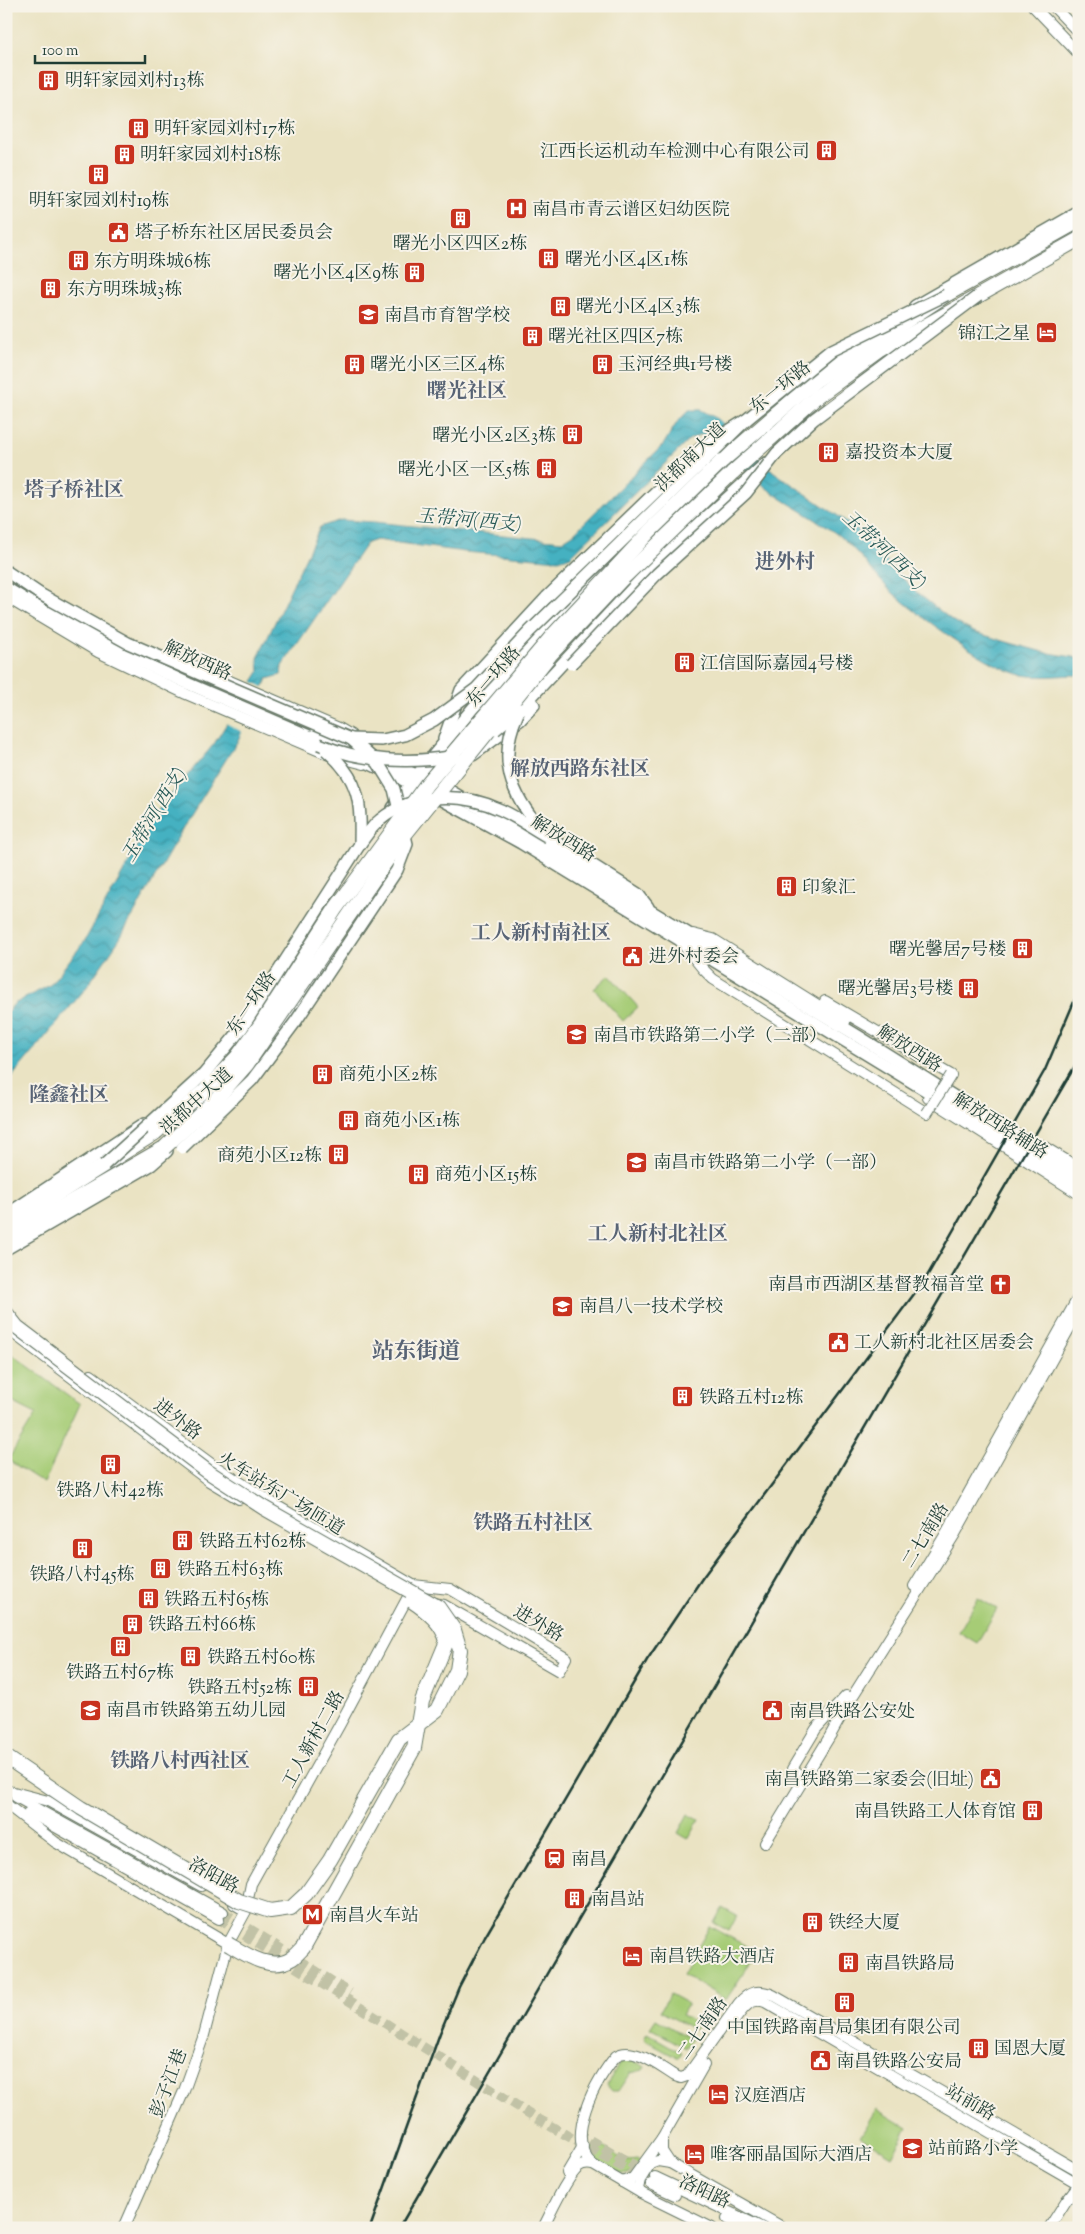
<svg xmlns="http://www.w3.org/2000/svg" width="1085" height="2234" viewBox="0 0 1085 2234" font-family="'Sorts Mill Goudy','Noto Serif SC',serif">
<defs>
<pattern id="water-waves" width="16" height="10" patternUnits="userSpaceOnUse" patternTransform="scale(1.25)"><rect width="16" height="10" fill="#44b1c1"/><path d="M0 5q4-4 8 0t8 0" fill="none" stroke="#38919e"/></pattern>
</defs>
<rect width="100%" height="100%" fill="#f7f3e8"/>
<filter id="ink" filterUnits="userSpaceOnUse"><feTurbulence type="fractalNoise" baseFrequency=".02" numOctaves="2"/><feDisplacementMap in="SourceGraphic" scale="10" xChannelSelector="R" yChannelSelector="G"/><feConvolveMatrix kernelMatrix="1 2 1 2 8 2 1 2 1" color-interpolation-filters="sRGB"/></filter>
<filter id="wash" filterUnits="userSpaceOnUse"><feTurbulence type="fractalNoise" baseFrequency=".0096" numOctaves="4" result="noise"/><feDisplacementMap in="SourceGraphic" scale="20" xChannelSelector="R" yChannelSelector="G"/><feGaussianBlur stdDeviation="1.12" result="paint"/><feColorMatrix in="noise" values="0 0 0 0 0 0 0 0 0 0 0 0 0 0 0 0 0 1.4 0 .05"/><feComposite in="paint" operator="in"/></filter>
<g filter="url(#wash)">
<rect width="100%" height="100%" fill="#eae3c3"/>
<g fill="#a6cc76" stroke="#628455">
<path d="M 609,975 L 638,1007 L 623,1021 L 594,989 Z"/>
<path d="M 13,1355 L 80,1404 L 44,1483 L 8,1460 L 36,1414 L 6,1399 L 6,1357 Z"/>
<path d="M 978,1598 L 997,1609 L 977,1643 L 959,1632 Z"/>
<path d="M 688,1814 L 699,1820 L 688,1839 L 678,1833 Z"/>
<path d="M 722,1908 L 737,1916 L 729,1931 L 714,1923 Z"/>
<path d="M 710,1926 L 757,1952 L 726,2000 L 683,1974 Z"/>
<path d="M 670,1994 L 688,2004 L 682,2015 L 698,2024 L 695,2030 L 660,2011 Z"/>
<path d="M 656,2019 L 691,2039 L 686,2048 L 650,2028 Z"/>
<path d="M 647,2033 L 682,2053 L 679,2058 L 644,2039 Z"/>
<path d="M 629,2058 L 645,2067 L 643,2070 L 631,2073 L 619,2091 L 612,2091 L 607,2085 L 619,2063 Z"/>
<path d="M 877,2109 L 908,2128 L 892,2156 L 860,2137 Z"/>
<path d="M 594,2146 C 611,2145 616,2164 637,2159 L 641,2162 L 634,2174 C 617,2177 599,2167 588,2154 L 589,2149 Z"/>
</g>
<path fill="url(#water-waves)" stroke="#32777a" d="M 689,410 L 701,410 L 718,419 L 774,472 L 857,529 L 915,591 L 953,621 L 974,632 L 1007,642 L 1043,652 L 1079,658 L 1079,675 C 1060,675 1037,679 1018,674 C 987,665 920,617 894,594 C 876,578 862,555 843,539 C 821,521 796,509 773,493 C 750,476 730,454 709,434 L 702,434 L 690,439 L 571,556 L 559,560 L 465,552 L 376,540 L 367,543 L 282,666 L 281,675 L 267,679 L 237,742 L 185,825 L 119,940 L 86,988 L 6,1084 L 6,1014 L 14,1004 L 50,985 L 84,942 L 158,810 L 214,744 L 259,672 L 258,658 L 320,527 L 341,520 L 374,522 L 562,541 L 573,534 L 663,445 L 678,421 Z"/>
<path fill="#eae3c3" d="M 251,681 L 265,688 L 244,733 L 224,722 Z"/>
</g>
<g filter="url(#ink)">
<g fill="none" stroke-linecap="round" stroke-linejoin="round">
<g stroke="#c1c2a6" stroke-width="10" stroke-dasharray="10 5" stroke-linecap="butt">
<path d="M 223,1912 L 350,1993"/>
<path d="M 219,1919 L 538,2119 L 642,2178"/>
<path d="M 577,2133 L 655,2177"/>
</g>
<defs>
<g id="secondary">
<path d="M 1033,6 L 1079,54"/>
<path d="M 1053,6 L 1079,33"/>
<path d="M 6,597 L 98,652 L 186,694 L 329,755 L 364,764"/>
<path d="M 195,666 L 339,728 L 351,735"/>
<path d="M 693,934 L 713,939 L 845,1022"/>
<path d="M 681,942 L 703,969 L 713,979 L 927,1113"/>
<path d="M 825,1001 L 951,1075"/>
<path d="M 928,1098 L 1079,1194"/>
<path d="M 1041,1145 L 1079,1168"/>
<path d="M 6,1328 L 209,1481 L 239,1499"/>
<path d="M 91,1375 L 213,1465 L 279,1507 L 413,1585 L 450,1589 L 566,1658 L 559,1671 L 444,1605 L 434,1603"/>
<path d="M 914,1586 L 945,1535 L 1079,1296"/>
<path d="M 804,1777 L 792,1769 L 816,1729 L 846,1696"/>
<path d="M 6,1790 L 48,1801 L 201,1886"/>
<path d="M 16,1797 L 223,1912"/>
<path d="M 6,1804 L 55,1842 L 228,1944 L 246,1911 L 234,1904"/>
<path d="M 29,1812 L 219,1919"/>
<path d="M 765,1843 L 830,1736 L 849,1702 L 955,1534 L 1079,1311"/>
<path d="M 246,1909 L 251,1884 L 340,1724 L 410,1593"/>
<path d="M 732,2024 C 741,2012 749,1996 765,2002 L 1079,2184"/>
<path d="M 662,2138 L 662,2151 L 670,2163 L 784,2228"/>
<path d="M 593,2165 C 563,2139 596,2079 616,2056 C 633,2045 660,2067 675,2076 L 681,2078 L 687,2076 L 739,2003 C 749,1991 759,1989 773,1995 L 1079,2171"/>
<path d="M 567,2173 L 583,2146"/>
<path d="M 655,2177 L 763,2228"/>
<path d="M 622,2182 L 633,2178 L 662,2138 L 704,2065"/>
<path d="M 651,2184 L 675,2195"/>
<path d="M 641,2193 L 638,2189 L 640,2180 L 650,2164 L 658,2161 L 670,2163"/>
<path d="M 727,2219 L 745,2228"/>
<path d="M 124,2228 L 184,2091 L 204,2035 L 228,1944"/>
<path d="M 543,2228 C 551,2213 566,2178 578,2168 C 582,2164 587,2164 593,2165 L 641,2193 L 712,2228"/>
<path d="M 1049,2228 L 1066,2201 L 1079,2184"/>
</g>
<g id="primary">
<path d="M 915,306 L 1079,212"/>
<path d="M 808,376 L 852,345"/>
<path d="M 6,588 L 84,635 L 189,684 L 330,745"/>
<path d="M 54,608 L 110,639"/>
<path d="M 520,709 L 657,562 L 766,463"/>
<path d="M 317,730 L 362,750"/>
<path d="M 444,739 L 461,690 L 547,597"/>
<path d="M 473,755 L 520,720 L 534,705"/>
<path d="M 356,757 L 416,786"/>
<path d="M 383,760 L 447,789 L 543,846 L 858,1036 L 1079,1175"/>
<path d="M 437,797 L 521,843 L 989,1129 L 1079,1186"/>
<path d="M 393,808 L 418,774 L 473,708 L 612,559"/>
<path d="M 548,837 L 638,894 L 648,907"/>
<path d="M 253,1070 L 330,954"/>
<path d="M 6,1215 L 144,1124"/>
<path d="M 6,1249 L 151,1165 L 167,1151"/>
</g>
<g id="highway">
<path d="M 722,461 L 815,381 L 946,295 L 1079,221"/>
<path d="M 732,473 L 818,396 L 879,352 L 1079,239"/>
<path d="M 6,1226 L 155,1133"/>
<path d="M 6,1239 L 164,1148"/>
</g>
</defs>
<use href="#secondary" stroke="#676" stroke-width="12"/>
<use href="#primary" stroke="#676" stroke-width="14"/>
<use href="#highway" stroke="#676" stroke-width="16"/>
<use href="#secondary" stroke="#fff" stroke-width="10"/>
<use href="#primary" stroke="#fff" stroke-width="11"/>
<use href="#highway" stroke="#fff" stroke-width="14"/>
<g stroke="#1f3d34" stroke-width="2.5">
<path d="M 370,2228 L 440,2033 L 459,1987 L 485,1937 L 647,1660 L 703,1577 L 926,1278 L 1045,1070 L 1079,990"/>
<path d="M 399,2228 L 1079,1059"/>
</g>
<defs>
<path id="secondary-bridge" d="M 927,1113 L 951,1075"/>
<g id="primary-bridge">
<path d="M 6,571 L 40,594 L 128,643 L 351,739 L 378,763 L 394,789 L 407,844 L 397,870 L 296,1021 L 252,1080 L 182,1148"/>
<path d="M 547,597 L 700,449 L 746,420 L 831,351 L 946,295"/>
<path d="M 571,664 L 657,574 L 746,493 L 777,453 L 814,419 L 978,296"/>
<path d="M 518,713 C 497,759 510,794 542,830"/>
<path d="M 495,730 L 520,709"/>
<path d="M 351,739 L 382,740 L 405,735 L 434,720 L 476,689 L 530,631 L 746,420"/>
<path d="M 319,744 C 360,762 411,764 455,756"/>
<path d="M 326,750 C 360,779 361,802 360,844"/>
<path d="M 104,1165 L 204,1074 L 242,1028 L 360,844 C 366,836 372,826 380,820 C 414,792 462,792 501,810 C 517,817 532,828 548,837"/>
</g>
<g id="highway-bridge">
<path d="M 155,1133 L 205,1090 L 237,1057 L 261,1024 L 336,908 L 426,785 L 553,635 L 650,531 L 722,461"/>
<path d="M 164,1148 L 217,1098 L 247,1064 L 402,838 L 550,655 L 622,579 L 732,473"/>
<path d="M 6,1313 L 17,1327 L 207,1471 L 264,1508 L 438,1607 L 454,1630 L 460,1650 L 457,1670 L 437,1710 L 399,1739 L 330,1860 L 306,1894 L 291,1908 L 270,1911 L 239,1901 L 81,1808 L 6,1757"/>
<path d="M 228,1944 C 245,1954 271,1972 291,1959 C 295,1957 299,1952 303,1948 L 414,1748 L 422,1701 L 447,1641 C 442,1623 427,1611 412,1601"/>
</g>
</defs>
<use href="#secondary-bridge" stroke="#676" stroke-width="12" stroke-linecap="butt"/>
<use href="#primary-bridge" stroke="#676" stroke-width="14" stroke-linecap="butt"/>
<use href="#highway-bridge" stroke="#676" stroke-width="16" stroke-linecap="butt"/>
<use href="#secondary-bridge" stroke="#fff" stroke-width="10"/>
<use href="#primary-bridge" stroke="#fff" stroke-width="11"/>
<use href="#highway-bridge" stroke="#fff" stroke-width="14"/>
</g>
</g>
<defs>
<symbol id="building-square" viewBox="-11 -11 22 22"><rect x="-9" y="-9" width="18" height="18" rx="4" fill="#c8321e" stroke="#f7f3e8"/><path d="M-4-6H4V6H1V3H-1V6H-4ZM-2.5-4.3h1.7v1.8h-1.7ZM.8-4.3h1.7v1.8H.8ZM-2.5-1h1.7V.8h-1.7ZM.8-1h1.7V.8H.8Z" fill="#fff"/></symbol>
<symbol id="hospital-square" viewBox="-11 -11 22 22"><rect x="-9" y="-9" width="18" height="18" rx="4" fill="#c8321e" stroke="#f7f3e8"/><path d="M-5-5h3v3.5h4V-5h3V5h-3V1.5h-4V5h-3Z" fill="#fff"/></symbol>
<symbol id="civic-square" viewBox="-11 -11 22 22"><rect x="-9" y="-9" width="18" height="18" rx="4" fill="#c8321e" stroke="#f7f3e8"/><path d="M-.6-6.5H3V-4.5H.6V-3L4-1V1h2V6H-6V1h2V-1L-.6-3ZM-1.2 2.5V6h2.4V2.5Z" fill="#fff"/></symbol>
<symbol id="school-square" viewBox="-11 -11 22 22"><rect x="-9" y="-9" width="18" height="18" rx="4" fill="#c8321e" stroke="#f7f3e8"/><path d="M0-5L7-2L0 1L-7-2ZM-4 1L0 2.5L4 1V4Q0 6-4 4Z" fill="#fff"/></symbol>
<symbol id="hotel-square" viewBox="-11 -11 22 22"><rect x="-9" y="-9" width="18" height="18" rx="4" fill="#c8321e" stroke="#f7f3e8"/><path d="M-6-4.5h1.5V1H6V5H4.5V3h-9V5H-6ZM-4 0a1.8 1.8 0 1 1 3.6 0ZM.5 0V-2.5h3Q6-2.5 6 0Z" fill="#fff"/></symbol>
<symbol id="church-square" viewBox="-11 -11 22 22"><rect x="-9" y="-9" width="18" height="18" rx="4" fill="#c8321e" stroke="#f7f3e8"/><path d="M-1.2-6h2.4v3.5h3.3v2.4h-3.3V6h-2.4V-.1h-3.3v-2.4h3.3Z" fill="#fff"/></symbol>
<symbol id="station-square" viewBox="-11 -11 22 22"><rect x="-9" y="-9" width="18" height="18" rx="4" fill="#c8321e" stroke="#f7f3e8"/><path d="M-3-6H3Q5-6 5-4V2Q5 4 3 4L4.5 6H3L1.5 4h-3L-3 6H-4.5L-3 4Q-5 4-5 2V-4Q-5-6-3-6ZM-3.5-4v3h7v-3ZM-3.5 1v1.5H-2V1ZM2 1v1.5H3.5V1Z" fill="#fff"/></symbol>
<symbol id="metro-square" viewBox="-11 -11 22 22"><rect x="-9" y="-9" width="18" height="18" rx="4" fill="#c8321e" stroke="#f7f3e8"/><path d="M-5.5 5V-5H-3L0 0L3-5H5.5V5H3V-.5L0 4L-3-.5V5Z" fill="#fff"/></symbol>
</defs>
<g fill-rule="evenodd">
<use href="#building-square" x="36" y="68" width="25" height="25"/>
<use href="#building-square" x="126" y="116" width="25" height="25"/>
<use href="#building-square" x="814" y="138" width="25" height="25"/>
<use href="#building-square" x="112" y="142" width="25" height="25"/>
<use href="#building-square" x="86" y="162" width="25" height="25"/>
<use href="#hospital-square" x="504" y="196" width="25" height="25"/>
<use href="#building-square" x="448" y="206" width="25" height="25"/>
<use href="#civic-square" x="106" y="220" width="25" height="25"/>
<use href="#building-square" x="536" y="246" width="25" height="25"/>
<use href="#building-square" x="66" y="248" width="25" height="25"/>
<use href="#building-square" x="402" y="260" width="25" height="25"/>
<use href="#building-square" x="38" y="276" width="25" height="25"/>
<use href="#building-square" x="548" y="294" width="25" height="25"/>
<use href="#school-square" x="356" y="302" width="25" height="25"/>
<use href="#hotel-square" x="1034" y="320" width="25" height="25"/>
<use href="#building-square" x="520" y="324" width="25" height="25"/>
<use href="#building-square" x="342" y="352" width="25" height="25"/>
<use href="#building-square" x="590" y="352" width="25" height="25"/>
<use href="#building-square" x="560" y="422" width="25" height="25"/>
<use href="#building-square" x="816" y="440" width="25" height="25"/>
<use href="#building-square" x="534" y="456" width="25" height="25"/>
<use href="#building-square" x="672" y="650" width="25" height="25"/>
<use href="#building-square" x="774" y="874" width="25" height="25"/>
<use href="#building-square" x="1010" y="936" width="25" height="25"/>
<use href="#civic-square" x="620" y="944" width="25" height="25"/>
<use href="#building-square" x="956" y="976" width="25" height="25"/>
<use href="#school-square" x="564" y="1022" width="25" height="25"/>
<use href="#building-square" x="310" y="1062" width="25" height="25"/>
<use href="#building-square" x="336" y="1108" width="25" height="25"/>
<use href="#building-square" x="326" y="1142" width="25" height="25"/>
<use href="#school-square" x="624" y="1150" width="25" height="25"/>
<use href="#building-square" x="406" y="1162" width="25" height="25"/>
<use href="#church-square" x="988" y="1272" width="25" height="25"/>
<use href="#school-square" x="550" y="1294" width="25" height="25"/>
<use href="#civic-square" x="826" y="1330" width="25" height="25"/>
<use href="#building-square" x="670" y="1384" width="25" height="25"/>
<use href="#building-square" x="98" y="1452" width="25" height="25"/>
<use href="#building-square" x="170" y="1528" width="25" height="25"/>
<use href="#building-square" x="70" y="1536" width="25" height="25"/>
<use href="#building-square" x="148" y="1556" width="25" height="25"/>
<use href="#building-square" x="136" y="1586" width="25" height="25"/>
<use href="#building-square" x="120" y="1612" width="25" height="25"/>
<use href="#building-square" x="108" y="1634" width="25" height="25"/>
<use href="#building-square" x="178" y="1644" width="25" height="25"/>
<use href="#building-square" x="296" y="1674" width="25" height="25"/>
<use href="#school-square" x="78" y="1698" width="25" height="25"/>
<use href="#civic-square" x="760" y="1698" width="25" height="25"/>
<use href="#civic-square" x="978" y="1766" width="25" height="25"/>
<use href="#building-square" x="1020" y="1798" width="25" height="25"/>
<use href="#station-square" x="542" y="1846" width="25" height="25"/>
<use href="#building-square" x="562" y="1886" width="25" height="25"/>
<use href="#metro-square" x="300" y="1902" width="25" height="25"/>
<use href="#building-square" x="800" y="1910" width="25" height="25"/>
<use href="#hotel-square" x="620" y="1944" width="25" height="25"/>
<use href="#building-square" x="836" y="1950" width="25" height="25"/>
<use href="#building-square" x="832" y="1990" width="25" height="25"/>
<use href="#building-square" x="966" y="2036" width="25" height="25"/>
<use href="#civic-square" x="808" y="2048" width="25" height="25"/>
<use href="#hotel-square" x="706" y="2082" width="25" height="25"/>
<use href="#school-square" x="900" y="2136" width="25" height="25"/>
<use href="#hotel-square" x="682" y="2142" width="25" height="25"/>
</g>
<g text-anchor="middle" stroke-width="4" stroke-linejoin="round" paint-order="stroke">
<g font-size="18" fill="#1f3d34" stroke="#f7f3e8" text-anchor="start">
<text x="65" y="86">明轩家园刘村13栋</text>
<text x="154" y="134">明轩家园刘村17栋</text>
<text x="810" y="157" text-anchor="end">江西长运机动车检测中心有限公司</text>
<text x="140" y="160">明轩家园刘村18栋</text>
<text x="99" y="206" text-anchor="middle">明轩家园刘村19栋</text>
<text x="532" y="215">南昌市青云谱区妇幼医院</text>
<text x="135" y="238">塔子桥东社区居民委员会</text>
<text x="460" y="249" text-anchor="middle">曙光小区四区2栋</text>
<text x="565" y="265">曙光小区4区1栋</text>
<text x="94" y="267">东方明珠城6栋</text>
<text x="399" y="278" text-anchor="end">曙光小区4区9栋</text>
<text x="67" y="295">东方明珠城3栋</text>
<text x="576" y="312">曙光小区4区3栋</text>
<text x="384" y="321">南昌市育智学校</text>
<text x="1030" y="339" text-anchor="end">锦江之星</text>
<text x="548" y="342">曙光社区四区7栋</text>
<text x="370" y="370">曙光小区三区4栋</text>
<text x="618" y="370">玉河经典1号楼</text>
<text x="556" y="441" text-anchor="end">曙光小区2区3栋</text>
<text x="845" y="458">嘉投资本大厦</text>
<text x="530" y="475" text-anchor="end">曙光小区一区5栋</text>
<text x="700" y="669">江信国际嘉园4号楼</text>
<text x="802" y="893">印象汇</text>
<text x="1006" y="955" text-anchor="end">曙光馨居7号楼</text>
<text x="649" y="962">进外村委会</text>
<text x="953" y="994" text-anchor="end">曙光馨居3号楼</text>
<text x="593" y="1041">南昌市铁路第二小学（二部）</text>
<text x="339" y="1080">商苑小区2栋</text>
<text x="364" y="1126">商苑小区1栋</text>
<text x="322" y="1161" text-anchor="end">商苑小区12栋</text>
<text x="653" y="1168">南昌市铁路第二小学（一部）</text>
<text x="435" y="1180">商苑小区15栋</text>
<text x="984" y="1290" text-anchor="end">南昌市西湖区基督教福音堂</text>
<text x="579" y="1312">南昌八一技术学校</text>
<text x="854" y="1348">工人新村北社区居委会</text>
<text x="699" y="1403">铁路五村12栋</text>
<text x="110" y="1496" text-anchor="middle">铁路八村42栋</text>
<text x="199" y="1547">铁路五村62栋</text>
<text x="177" y="1575">铁路五村63栋</text>
<text x="82" y="1580" text-anchor="middle">铁路八村45栋</text>
<text x="164" y="1605">铁路五村65栋</text>
<text x="148" y="1630">铁路五村66栋</text>
<text x="207" y="1663">铁路五村60栋</text>
<text x="120" y="1678" text-anchor="middle">铁路五村67栋</text>
<text x="292" y="1693" text-anchor="end">铁路五村52栋</text>
<text x="106" y="1716">南昌市铁路第五幼儿园</text>
<text x="789" y="1717">南昌铁路公安处</text>
<text x="974" y="1785" text-anchor="end">南昌铁路第二家委会(旧址)</text>
<text x="1016" y="1817" text-anchor="end">南昌铁路工人体育馆</text>
<text x="571" y="1865">南昌</text>
<text x="591" y="1905">南昌站</text>
<text x="329" y="1921">南昌火车站</text>
<text x="828" y="1928">铁经大厦</text>
<text x="649" y="1962">南昌铁路大酒店</text>
<text x="865" y="1969">南昌铁路局</text>
<text x="844" y="2033" text-anchor="middle">中国铁路南昌局集团有限公司</text>
<text x="994" y="2054">国恩大厦</text>
<text x="836" y="2067">南昌铁路公安局</text>
<text x="734" y="2101">汉庭酒店</text>
<text x="928" y="2154">站前路小学</text>
<text x="710" y="2160">唯客丽晶国际大酒店</text>
</g>
<g font-size="18" fill="#1f3d34" stroke="#f7f3e8">
<text transform="translate(780 387) rotate(-39)" y="6">东一环路</text>
<text transform="translate(690 457) rotate(-44)" y="6">洪都南大道</text>
<text transform="translate(198 660) rotate(24)" y="6">解放西路</text>
<text transform="translate(493 676) rotate(-50)" y="6">东一环路</text>
<text transform="translate(564 838) rotate(31)" y="6">解放西路</text>
<text transform="translate(251 1003) rotate(-56)" y="6">东一环路</text>
<text transform="translate(910 1048) rotate(32)" y="6">解放西路</text>
<text transform="translate(196 1101) rotate(-42)" y="6">洪都中大道</text>
<text transform="translate(1001 1125) rotate(32)" y="6">解放西路辅路</text>
<text transform="translate(178 1419) rotate(37)" y="6">进外路</text>
<text transform="translate(281 1493) rotate(31)" y="6">火车站东广场匝道</text>
<text transform="translate(925 1535) rotate(-59)" y="6">二七南路</text>
<text transform="translate(539 1623) rotate(30)" y="6">进外路</text>
<text transform="translate(313 1739) rotate(-61)" y="6">工人新村二路</text>
<text transform="translate(214 1875) rotate(29)" y="6">洛阳路</text>
<text transform="translate(702 2028) rotate(-55)" y="6">二七南路</text>
<text transform="translate(168 2083) rotate(-69)" y="6">彭子江巷</text>
<text transform="translate(971 2102) rotate(30)" y="6">站前路</text>
<text transform="translate(705 2191) rotate(25)" y="6">洛阳路</text>
</g>
<g font-size="19" font-style="italic" fill="#285a57" stroke="#f7f3e8">
<text transform="translate(469 519) rotate(5)" y="7">玉带河(西支)</text>
<text transform="translate(885 549) rotate(43)" y="7">玉带河(西支)</text>
<text transform="translate(153 814) rotate(-59)" y="7">玉带河(西支)</text>
</g>
<g font-size="20" font-weight="bold" fill="#586475" stroke="#f7f3e8">
<text x="467" y="397">曙光社区</text>
<text x="74" y="496">塔子桥社区</text>
<text x="785" y="568">进外村</text>
<text x="580" y="775">解放西路东社区</text>
<text x="541" y="939">工人新村南社区</text>
<text x="69" y="1101">隆鑫社区</text>
<text x="658" y="1240">工人新村北社区</text>
<text x="533" y="1529">铁路五村社区</text>
<text x="180" y="1767">铁路八村西社区</text>
</g>
<g font-size="22" font-weight="bold" fill="#586475" stroke="#f7f3e8">
<text x="416" y="1358">站东街道</text>
</g>
</g>
<rect width="1085" height="2234" fill="none" stroke="#f7f3e8" stroke-width="25"/>
<path d="M35 55v8h110v-8" fill="none" stroke="#1f3d34" stroke-width="2.5"/>
<text x="42" y="55" font-size="15" fill="#1f3d34" stroke="#f7f3e8" stroke-width="4" paint-order="stroke">100 m</text>
</svg>
